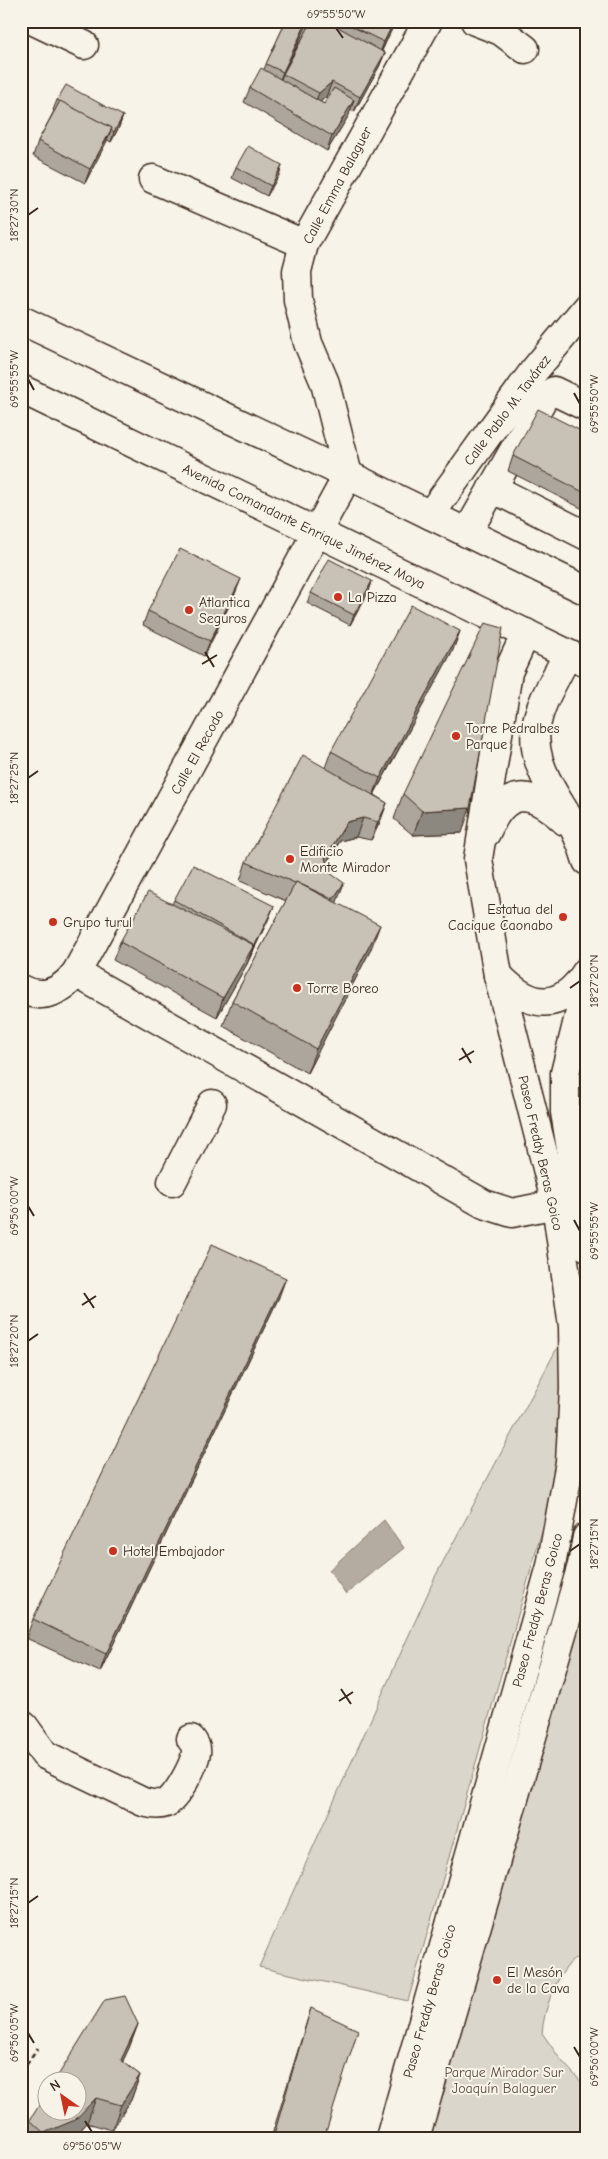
<svg xmlns="http://www.w3.org/2000/svg" width="608" height="2159" viewBox="0 0 608 2159" font-family="'Comic Neue',sans-serif">
<rect width="100%" height="100%" fill="#f7f3e8"/>
<filter id="ink" filterUnits="userSpaceOnUse"><feTurbulence type="fractalNoise" baseFrequency=".02" numOctaves="2"/><feDisplacementMap in="SourceGraphic" scale="10" xChannelSelector="R" yChannelSelector="G"/><feConvolveMatrix kernelMatrix="1 2 1 2 8 2 1 2 1" color-interpolation-filters="sRGB"/></filter>
<g filter="url(#ink)">
<g fill="#dbd6cb" stroke="#8b8074">
<path d="M 587,1033 L 587,1177 L 578,1120 L 576,1069 Z"/>
<path d="M 564,1335 L 555,1485 L 408,2001 L 259,1967 L 436,1575 Z"/>
<path d="M 587,1583 L 587,1953 C 581,1956 574,1959 570,1963 C 554,1981 544,2010 542,2033 L 561,2060 L 587,2088 L 587,2138 L 428,2138 Z"/>
</g>
<path fill="#b4aca0" stroke="#84786c" d="M 384,1520 L 404,1548 L 346,1594 L 329,1570 Z"/>
<g fill="none" stroke-linecap="round" stroke-linejoin="round">
<defs>
<g id="minor">
<path d="M 34,21 L 84,45"/>
<path d="M 475,21 L 501,31 L 525,49"/>
<path d="M 153,179 L 304,244"/>
<path d="M 492,488 L 587,536"/>
<path d="M 430,515 L 533,372 L 587,307"/>
<path d="M 467,533 L 544,397 L 554,391 L 587,407"/>
<path d="M 568,654 C 536,714 519,736 557,799 C 571,822 580,836 587,861"/>
<path d="M 486,833 C 506,786 531,789 565,821"/>
<path d="M 76,973 L 484,1204 L 512,1213 L 556,1204"/>
<path d="M 498,975 C 529,1008 560,1014 587,971"/>
<path d="M 587,983 L 565,1073 L 565,1112 L 587,1247"/>
<path d="M 21,989 C 43,1001 63,990 76,973 L 348,475 L 325,383 L 308,343 L 298,300 L 297,271 L 304,244 L 428,21"/>
<path d="M 172,1182 L 212,1104"/>
<path d="M 24,1726 L 45,1755 L 143,1802 C 151,1804 158,1806 166,1803 C 177,1798 194,1765 196,1753 C 197,1747 194,1743 191,1739"/>
<path d="M 390,2138 L 551,1566 L 570,1462 L 574,1389 L 573,1326 L 556,1204 L 498,975 L 478,859 L 508,672 L 526,633"/>
<path d="M 415,2138 L 582,1565 L 587,1537"/>
</g>
<g id="major">
<path d="M 21,320 L 348,475 L 587,591"/>
<path d="M 21,389 L 587,663"/>
</g>
</defs>
<use href="#minor" stroke="#3b2a1e" stroke-width="31"/>
<use href="#major" stroke="#3b2a1e" stroke-width="31"/>
<path stroke="#3b2a1e" stroke-width="3" stroke-dasharray="5 4" stroke-linecap="butt" d="M 21,2072 L 38,2048"/>
<use href="#minor" stroke="#f7f3e8" stroke-width="28"/>
<use href="#major" stroke="#f7f3e8" stroke-width="28"/>
</g>
<g fill="#aca69d" stroke="#3b2a1e" fill-rule="evenodd">
<path d="M 286,21 L 395,21 L 391,31 L 382,51 L 385,53 L 379,67 L 354,112 L 350,110 L 349,115 L 327,151 L 244,102 L 250,88 L 264,69 ZM 308,23 L 310,24 L 287,67 ZM 326,97 L 328,98 L 324,104 L 320,102 Z"/>
<path d="M 57,100 L 123,116 L 119,127 L 111,142 L 107,140 L 85,183 L 33,156 L 38,141 L 54,111 L 53,110 Z"/>
<path d="M 282,165 L 279,175 L 267,196 L 232,178 L 236,167 Z"/>
<path d="M 587,434 L 587,511 L 508,471 L 513,456 Z"/>
<path d="M 372,581 L 369,591 L 350,625 L 307,603 L 311,593 Z"/>
<path d="M 235,594 L 204,656 L 143,625 L 148,611 Z"/>
<path d="M 460,631 L 453,650 L 374,795 L 387,803 L 380,822 L 371,840 L 356,837 L 340,841 L 327,863 L 336,902 L 371,949 L 307,1073 L 223,1026 L 232,1001 L 286,901 L 240,881 L 246,862 L 325,768 L 331,751 Z"/>
<path d="M 403,794 L 462,833 L 413,835 L 394,819 Z"/>
<path d="M 174,900 L 274,906 L 268,920 L 247,964 L 217,1017 L 113,960 L 120,942 L 172,904 Z"/>
<path d="M 279,1297 L 100,1672 L 26,1638 L 33,1619 Z"/>
<path d="M 311,2008 L 324,2138 L 271,2138 L 305,2027 Z"/>
<path d="M 138,2024 L 129,2048 L 122,2062 L 140,2075 L 131,2100 L 112,2130 L 87,2123 L 73,2138 L 23,2138 L 30,2120 Z"/>
</g>
<g fill="#8c877f" stroke="#3b2a1e">
<path d="M 307,21 L 309,21 L 277,87 L 283,72 Z"/>
<path d="M 394,21 L 391,31 L 379,56 L 384,42 Z"/>
<path d="M 385,53 L 379,67 L 354,112 L 360,97 Z"/>
<path d="M 332,82 L 326,97 L 313,108 L 319,93 Z"/>
<path d="M 354,100 L 349,115 L 327,151 L 332,136 Z"/>
<path d="M 123,116 L 119,127 L 111,142 L 114,132 Z"/>
<path d="M 112,128 L 106,143 L 85,183 L 90,169 Z"/>
<path d="M 282,165 L 279,175 L 267,196 L 271,186 Z"/>
<path d="M 241,579 L 235,594 L 204,656 L 210,641 Z"/>
<path d="M 372,581 L 369,591 L 350,625 L 354,615 Z"/>
<path d="M 460,631 L 453,650 L 373,796 L 380,778 Z"/>
<path d="M 387,803 L 380,822 L 371,840 L 378,822 Z"/>
<path d="M 470,808 L 462,833 L 413,835 L 422,811 Z"/>
<path d="M 363,818 L 356,837 L 340,841 L 318,876 L 325,858 L 347,822 Z"/>
<path d="M 344,883 L 337,902 L 326,918 L 333,899 Z"/>
<path d="M 274,906 L 268,920 L 249,959 L 255,945 Z"/>
<path d="M 380,925 L 371,949 L 307,1073 L 316,1049 Z"/>
<path d="M 254,945 L 247,964 L 217,1017 L 223,998 Z"/>
<path d="M 286,1278 L 279,1297 L 100,1672 L 106,1654 Z"/>
<path d="M 138,2024 L 129,2048 L 112,2085 L 121,2060 Z"/>
<path d="M 140,2075 L 131,2100 L 112,2130 L 121,2105 Z"/>
<path d="M 96,2098 L 87,2123 L 73,2138 L 42,2138 L 44,2133 Z"/>
</g>
<g fill="#c8c1b6" stroke="#3b2a1e">
<path d="M 286,21 L 307,21 L 283,72 L 266,64 Z"/>
<path d="M 312,21 L 327,21 L 385,53 L 360,97 L 332,82 L 319,93 L 283,74 Z"/>
<path d="M 341,21 L 394,21 L 384,42 Z"/>
<path d="M 261,68 L 324,104 L 334,88 L 354,100 L 332,136 L 250,88 Z"/>
<path d="M 66,85 L 123,116 L 114,132 L 111,130 L 112,128 L 57,100 Z"/>
<path d="M 60,101 L 112,128 L 90,169 L 38,141 Z"/>
<path d="M 248,146 L 282,165 L 271,186 L 236,167 Z"/>
<path d="M 538,409 L 587,434 L 587,494 L 513,456 Z"/>
<path d="M 180,549 L 241,579 L 210,641 L 148,611 Z"/>
<path d="M 329,559 L 372,581 L 354,615 L 311,593 Z"/>
<path d="M 411,605 L 460,631 L 380,778 L 331,751 Z"/>
<path d="M 485,623 L 503,628 L 470,808 L 422,811 L 403,794 Z"/>
<path d="M 303,755 L 387,803 L 378,822 L 363,818 L 347,822 L 325,858 L 330,873 L 344,883 L 333,899 L 296,882 L 295,883 L 246,862 Z"/>
<path d="M 193,865 L 274,906 L 255,945 L 174,900 Z"/>
<path d="M 296,882 L 380,925 L 316,1049 L 232,1001 Z"/>
<path d="M 148,892 L 254,945 L 223,998 L 120,942 Z"/>
<path d="M 212,1244 L 286,1278 L 106,1654 L 33,1619 Z"/>
<path d="M 125,1996 L 138,2024 L 121,2060 L 140,2075 L 121,2105 L 96,2098 L 75,2120 L 44,2133 L 30,2120 L 48,2091 L 48,2112 L 78,2112 L 78,2082 L 54,2082 L 105,2000 Z"/>
<path d="M 311,2008 L 358,2030 L 324,2138 L 273,2138 Z"/>
</g>
</g>
<path fill="none" stroke="#3b2a1e" stroke-width="2" d="M 336,28 L 343,38M 28,215 L 38,208M 28,379 L 34,390M 574,393 L 580,404M 205,652 L 214,667M 202,664 L 217,655M 28,778 L 38,771M 570,988 L 580,981M 462,1048 L 471,1063M 459,1060 L 474,1051M 28,1206 L 34,1216M 574,1220 L 580,1231M 84,1293 L 94,1308M 82,1305 L 96,1296M 28,1341 L 38,1334M 570,1551 L 580,1544M 341,1689 L 351,1704M 339,1701 L 353,1692M 28,1903 L 38,1896M 28,2033 L 34,2043M 574,2047 L 580,2057M 85,2121 L 92,2132"/>
<g fill="#c8321e" stroke="#f7f3e8" stroke-width="2">
<circle cx="338" cy="597" r="5"/>
<circle cx="189" cy="610" r="5"/>
<circle cx="456" cy="736" r="5"/>
<circle cx="290" cy="859" r="5"/>
<circle cx="563" cy="917" r="5"/>
<circle cx="53" cy="922" r="5"/>
<circle cx="297" cy="988" r="5"/>
<circle cx="113" cy="1551" r="5"/>
<circle cx="497" cy="1980" r="5"/>
</g>
<g text-anchor="middle" stroke-width="4" stroke-linejoin="round" paint-order="stroke">
<g font-size="14" fill="#3b2a1e" stroke="#f7f3e8">
<text transform="translate(337 185) rotate(-62)" y="5">Calle Emma Balaguer</text>
<text transform="translate(507 410) rotate(-53)" y="5">Calle Pablo M. Tavárez</text>
<text transform="translate(304 526) rotate(26)" y="5">Avenida Comandante Enrique Jiménez Moya</text>
<text transform="translate(197 752) rotate(-61)" y="5">Calle El Recodo</text>
<text transform="translate(541 1153) rotate(77)" y="5">Paseo Freddy Beras Goico</text>
<text transform="translate(537 1610) rotate(-75)" y="5">Paseo Freddy Beras Goico</text>
<text transform="translate(429 2001) rotate(-74)" y="5">Paseo Freddy Beras Goico</text>
</g>
<g font-size="14" fill="#3b2a1e" stroke="#f7f3e8" text-anchor="start">
<text x="348" y="602">La Pizza</text>
<text x="199" y="607">Atlantica<tspan x="199" dy="16">Seguros</tspan></text>
<text x="466" y="733">Torre Pedralbes<tspan x="466" dy="16">Parque</tspan></text>
<text x="300" y="856">Edificio<tspan x="300" dy="16">Monte Mirador</tspan></text>
<text x="553" y="914" text-anchor="end">Estatua del<tspan x="553" dy="16">Cacique Caonabo</tspan></text>
<text x="63" y="927">Grupo turul</text>
<text x="307" y="993">Torre Boreo</text>
<text x="123" y="1556">Hotel Embajador</text>
<text x="507" y="1977">El Mesón<tspan x="507" dy="16">de la Cava</tspan></text>
</g>
<g font-size="14" fill="#5b4c41" stroke="#f7f3e8">
<text x="504" y="2077">Parque Mirador Sur<tspan x="504" dy="16">Joaquín Balaguer</tspan></text>
</g>
</g>
<rect width="608" height="2159" fill="none" stroke="#f7f3e8" stroke-width="55"/>
<g transform="translate(62 2096) rotate(327)"><circle r="24" fill="#f7f3e8" stroke="#aca397"/>
<path d="M0-4L9 19L0 12L-9 19Z" fill="#c8321e"/>
<text y="-8" font-size="14" font-weight="bold" text-anchor="middle" fill="#3b2a1e">N</text>
</g>
<rect x="28" y="28" width="552" height="2104" fill="none" stroke="#3b2a1e" stroke-width="2"/>
<g font-size="12" text-anchor="middle" fill="#3b2a1e">
<text x="336" y="18">69°55'50"W</text>
<text transform="translate(14 215) rotate(-90)" y="4">18°27'30"N</text>
<text transform="translate(14 379) rotate(-90)" y="4">69°55'55"W</text>
<text transform="translate(594 404) rotate(-90)" y="4">69°55'50"W</text>
<text transform="translate(14 778) rotate(-90)" y="4">18°27'25"N</text>
<text transform="translate(594 981) rotate(-90)" y="4">18°27'20"N</text>
<text transform="translate(14 1206) rotate(-90)" y="4">69°56'00"W</text>
<text transform="translate(594 1231) rotate(-90)" y="4">69°55'55"W</text>
<text transform="translate(14 1341) rotate(-90)" y="4">18°27'20"N</text>
<text transform="translate(594 1544) rotate(-90)" y="4">18°27'15"N</text>
<text transform="translate(14 1903) rotate(-90)" y="4">18°27'15"N</text>
<text transform="translate(14 2033) rotate(-90)" y="4">69°56'05"W</text>
<text transform="translate(594 2057) rotate(-90)" y="4">69°56'00"W</text>
<text x="92" y="2150">69°56'05"W</text>
</g>
</svg>
